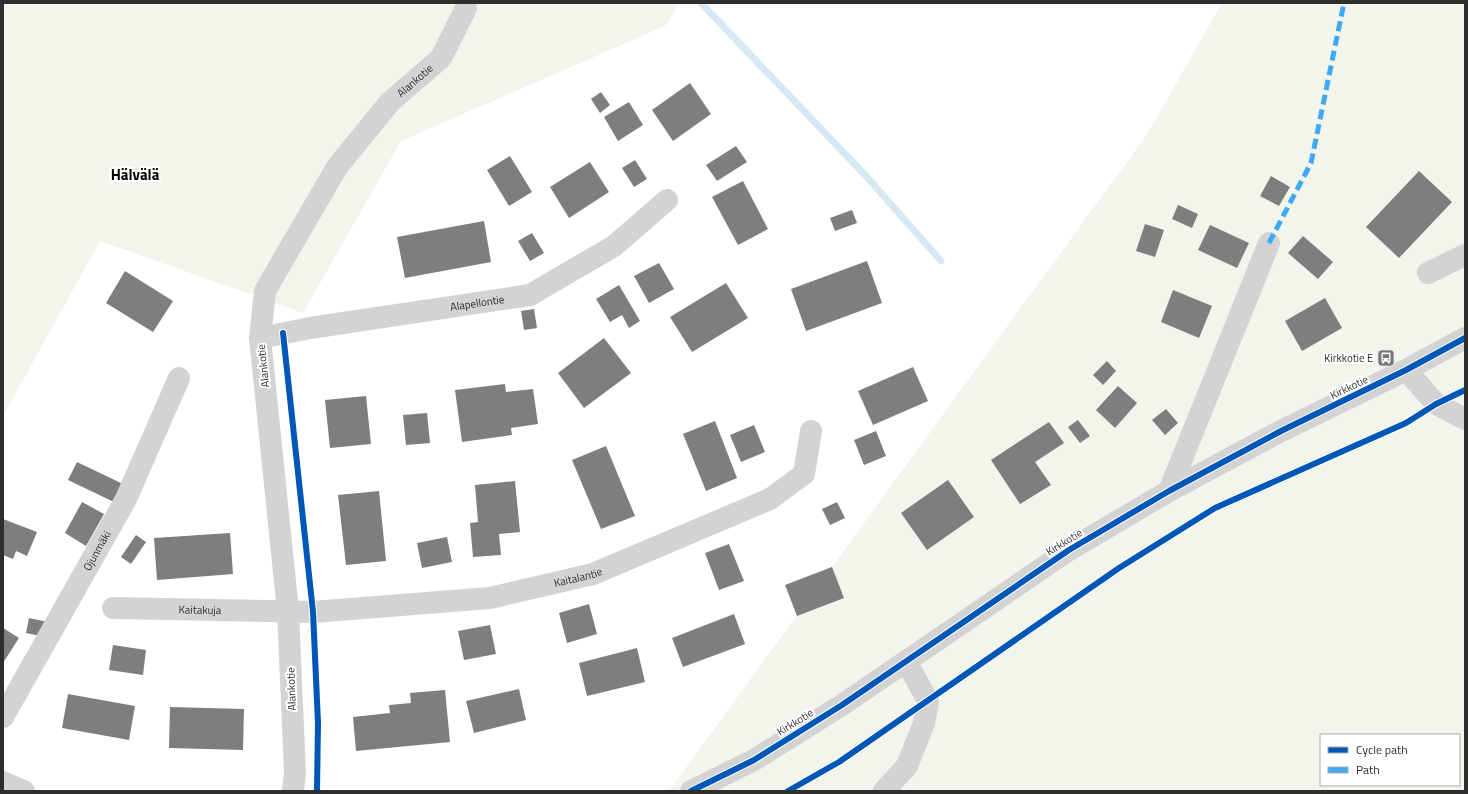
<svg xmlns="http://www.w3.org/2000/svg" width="1468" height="794" viewBox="0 0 1468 794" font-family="'Titillium Web',sans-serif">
<rect width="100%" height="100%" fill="#fff"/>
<g fill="#f1f5eb" fill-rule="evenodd">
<path d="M 3,3 L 674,3 L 678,7 L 665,26 L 401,141 L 303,313 L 100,241 L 3,416 Z"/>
<path d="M 1222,3 L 1465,3 L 1465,791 L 669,791 L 1148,133 ZM 1321,735 L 1459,735 L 1459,785 L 1321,785 Z"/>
</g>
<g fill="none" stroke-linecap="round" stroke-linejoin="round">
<path stroke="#d6e9f2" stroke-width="7" d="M 701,3 L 866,176 L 941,261"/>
</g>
<g fill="#7e7e7e">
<path d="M 690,83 L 711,114 L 673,141 L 652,110 Z"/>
<path d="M 601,92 L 610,105 L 600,113 L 591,99 Z"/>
<path d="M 629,102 L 643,125 L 618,141 L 604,117 Z"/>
<path d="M 736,146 L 747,162 L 717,181 L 706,165 Z"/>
<path d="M 510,156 L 532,192 L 509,206 L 487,170 Z"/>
<path d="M 635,160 L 647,179 L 634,187 L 622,168 Z"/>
<path d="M 590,162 L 609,192 L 569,218 L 550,187 Z"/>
<path d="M 1419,171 L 1452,202 L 1399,258 L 1366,227 Z"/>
<path d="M 1271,176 L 1290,187 L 1279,206 L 1260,196 Z"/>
<path d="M 743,181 L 768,229 L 738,245 L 712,197 Z"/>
<path d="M 1178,205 L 1198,214 L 1192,228 L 1172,219 Z"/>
<path d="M 852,210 L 857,223 L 835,231 L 830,218 Z"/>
<path d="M 484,221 L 491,262 L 405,278 L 397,237 Z"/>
<path d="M 1145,224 L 1164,230 L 1155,257 L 1136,251 Z"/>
<path d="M 1210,225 L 1249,243 L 1237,268 L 1198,250 Z"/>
<path d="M 532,233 L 544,253 L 530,261 L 518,241 Z"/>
<path d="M 1303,236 L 1333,262 L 1318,279 L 1288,253 Z"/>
<path d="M 867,261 L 882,303 L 806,331 L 791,289 Z"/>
<path d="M 659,263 L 674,289 L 649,303 L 634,276 Z"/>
<path d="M 125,271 L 173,301 L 153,332 L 106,303 Z"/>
<path d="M 726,283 L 748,318 L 692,352 L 670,317 Z"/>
<path d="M 619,285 L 640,321 L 629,328 L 622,315 L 610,322 L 596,299 Z"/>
<path d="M 1173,290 L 1212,306 L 1199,338 L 1161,322 Z"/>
<path d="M 1325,298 L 1342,328 L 1302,351 L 1285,321 Z"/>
<path d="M 534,309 L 537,328 L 524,330 L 521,311 Z"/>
<path d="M 604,338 L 631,373 L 584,408 L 558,373 Z"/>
<path d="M 1107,361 L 1116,371 L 1103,385 L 1093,375 Z"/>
<path d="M 913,367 L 928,401 L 873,425 L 858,391 Z"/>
<path d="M 505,384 L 506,392 L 533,389 L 538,424 L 511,428 L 512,435 L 462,442 L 455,390 Z"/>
<path d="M 1118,386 L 1137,403 L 1115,428 L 1096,410 Z"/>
<path d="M 366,396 L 371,444 L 330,448 L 325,400 Z"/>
<path d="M 1166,409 L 1178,423 L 1165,435 L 1152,420 Z"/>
<path d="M 427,413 L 430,443 L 406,445 L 403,415 Z"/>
<path d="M 1078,420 L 1090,436 L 1080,443 L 1068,427 Z"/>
<path d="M 715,421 L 737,478 L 706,491 L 683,434 Z"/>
<path d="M 1049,422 L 1064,443 L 1035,462 L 1051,485 L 1020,504 L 991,460 Z"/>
<path d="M 754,425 L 765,452 L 741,462 L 730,435 Z"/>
<path d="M 876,431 L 886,456 L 864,465 L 854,440 Z"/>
<path d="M 606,446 L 635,516 L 601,529 L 572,460 Z"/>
<path d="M 77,462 L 125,485 L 116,503 L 68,480 Z"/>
<path d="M 948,480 L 974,517 L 927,550 L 901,513 Z"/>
<path d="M 515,481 L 520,532 L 499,534 L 501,555 L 473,557 L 470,523 L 478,522 L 475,485 Z"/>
<path d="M 379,491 L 386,561 L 346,565 L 338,495 Z"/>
<path d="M 82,502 L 104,514 L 86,546 L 65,533 Z"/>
<path d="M 837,502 L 845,518 L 830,525 L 822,509 Z"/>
<path d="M 3,519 L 37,532 L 27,556 L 16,551 L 13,559 L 3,555 Z"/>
<path d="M 230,533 L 233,574 L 157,580 L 154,538 Z"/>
<path d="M 136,535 L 146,542 L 131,564 L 121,557 Z"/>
<path d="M 447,537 L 452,562 L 422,568 L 417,543 Z"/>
<path d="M 729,544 L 744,581 L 719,590 L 705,553 Z"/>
<path d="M 832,567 L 844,598 L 797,616 L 785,585 Z"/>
<path d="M 589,604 L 597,634 L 567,643 L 559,613 Z"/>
<path d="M 734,614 L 745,644 L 683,667 L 672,638 Z"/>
<path d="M 29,618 L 48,622 L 45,637 L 26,633 Z"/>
<path d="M 490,625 L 496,654 L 464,660 L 458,631 Z"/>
<path d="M 3,628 L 19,638 L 3,663 Z"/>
<path d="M 113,645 L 146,650 L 143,675 L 109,670 Z"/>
<path d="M 637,648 L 645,682 L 587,696 L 579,663 Z"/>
<path d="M 519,689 L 526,720 L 474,733 L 466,701 Z"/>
<path d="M 445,690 L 450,742 L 356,751 L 353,717 L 390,713 L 389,705 L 411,703 L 410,693 Z"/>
<path d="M 68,694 L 135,706 L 129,740 L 62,728 Z"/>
<path d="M 170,707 L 244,709 L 243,750 L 169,748 Z"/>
</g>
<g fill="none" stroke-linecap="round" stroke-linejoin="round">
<g stroke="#d3d3d3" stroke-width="22">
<path d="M 1428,273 L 1465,255"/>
<path id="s1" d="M 260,338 L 310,328 L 530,295 L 614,246 L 667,200"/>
<path d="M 1406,370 L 1436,404 L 1465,419"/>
<path d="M 1169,491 L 1269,243"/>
<path id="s2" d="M 113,608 L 313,612 L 490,598 L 593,574 L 770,499 L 804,474 L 811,431"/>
<path id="s3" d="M 3,717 L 126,499 L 179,378"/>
<path d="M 3,782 L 24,791"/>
<path id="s4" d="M 293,791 L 295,773 L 288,611 L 260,338 L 265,291 L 337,167 L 390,102 L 441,58 L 466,8"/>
<path d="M 691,791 L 754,760 L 842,705 L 1069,550 L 1169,491 L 1281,431 L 1406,370 L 1465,338"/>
<path d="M 884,791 L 907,766 L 924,723 L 928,701 L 906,661"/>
</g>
<path stroke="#3fa9f5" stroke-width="5" stroke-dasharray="10 5" stroke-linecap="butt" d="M 1269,243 L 1311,163 L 1344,3"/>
<defs>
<g id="cycleway">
<path d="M 283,333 L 313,612 L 318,723 L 317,791"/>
<path d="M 691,791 L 754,760 L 842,705 L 1069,550 L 1169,491 L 1281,431 L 1406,370 L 1465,338"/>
<path d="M 788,791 L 839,762 L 1119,568 L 1215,508 L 1406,423 L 1436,404 L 1465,390"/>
</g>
</defs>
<use href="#cycleway" stroke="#fff" stroke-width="8"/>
<use href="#cycleway" stroke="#0057b8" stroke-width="6"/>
</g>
<defs>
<symbol id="bus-square" viewBox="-11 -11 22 22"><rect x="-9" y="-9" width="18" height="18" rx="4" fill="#777" stroke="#fff"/><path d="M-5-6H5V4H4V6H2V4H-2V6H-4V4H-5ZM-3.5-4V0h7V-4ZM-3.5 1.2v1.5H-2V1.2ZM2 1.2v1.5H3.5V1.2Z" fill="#fff"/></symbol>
</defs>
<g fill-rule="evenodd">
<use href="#bus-square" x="1376" y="348" width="20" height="20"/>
</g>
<g text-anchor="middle" stroke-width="4" stroke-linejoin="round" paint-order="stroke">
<g font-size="11" fill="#2e2e2e" stroke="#fff">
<text dy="4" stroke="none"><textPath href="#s4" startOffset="762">Alankotie</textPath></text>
<text dy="4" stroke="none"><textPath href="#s1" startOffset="220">Alapellontie</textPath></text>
<text transform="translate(263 366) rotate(-96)" y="4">Alankotie</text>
<text transform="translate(1349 387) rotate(-26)" y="4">Kirkkotie</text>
<text transform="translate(1064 542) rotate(-32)" y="4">Kirkkotie</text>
<text dy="4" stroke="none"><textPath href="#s3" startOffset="191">Ojunmäki</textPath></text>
<text dy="4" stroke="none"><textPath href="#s2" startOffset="468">Kaitalantie</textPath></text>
<text dy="4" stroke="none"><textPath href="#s2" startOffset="87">Kaitakuja</textPath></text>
<text transform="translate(291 689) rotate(-92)" y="4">Alankotie</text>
<text transform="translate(795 722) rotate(-32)" y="4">Kirkkotie</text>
</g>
<g font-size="11" fill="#2e2e2e" stroke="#fff" text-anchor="end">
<text x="1373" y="362">Kirkkotie E</text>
</g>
<g font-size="15" font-weight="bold" fill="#000" stroke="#fff">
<text x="135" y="180">Hälvälä</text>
</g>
</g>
<rect width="1468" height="794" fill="none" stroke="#2e2e2e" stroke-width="8"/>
<rect x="1320" y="734" width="140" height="52" fill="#ffffff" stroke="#ababab"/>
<rect x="1328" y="747" width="20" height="6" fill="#0057b8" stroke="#ababab"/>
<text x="1356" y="754" font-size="12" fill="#2e2e2e">Cycle path</text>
<rect x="1328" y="767" width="20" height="6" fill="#3fa9f5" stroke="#ababab"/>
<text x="1356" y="774" font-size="12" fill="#2e2e2e">Path</text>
</svg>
